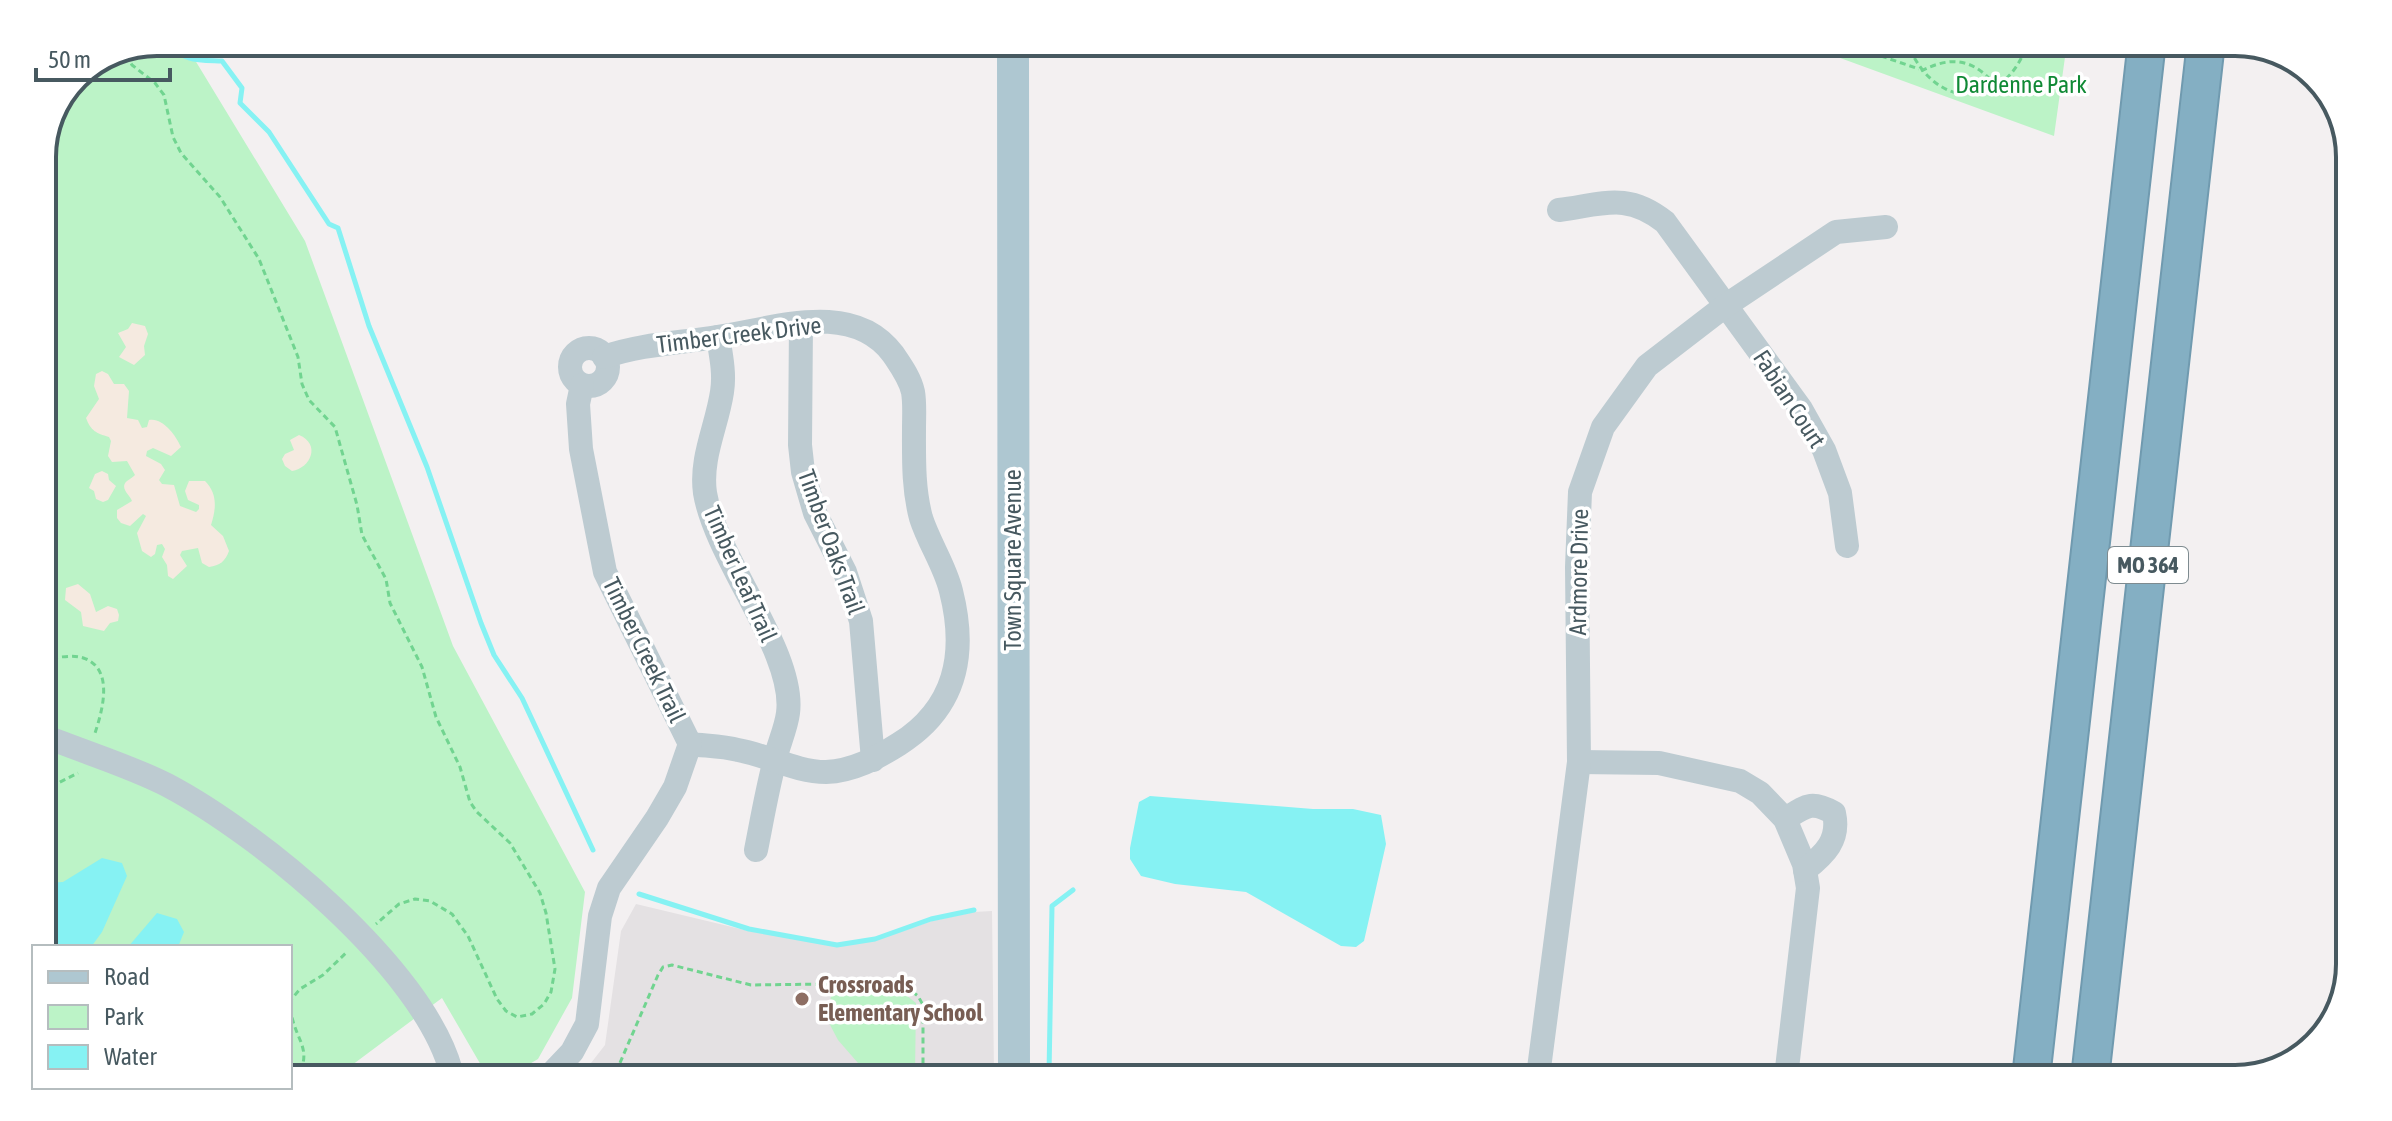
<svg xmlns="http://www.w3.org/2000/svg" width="2392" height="1121" viewBox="0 0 2392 1121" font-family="'Asap Condensed',sans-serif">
<rect width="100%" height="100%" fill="#f3f0f1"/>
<path fill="#e4e1e3" d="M 636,904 L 749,931 L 837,946 L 874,941 L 932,921 L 974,912 L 992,911 L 994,1074 L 584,1072 L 605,1045 L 621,931 Z"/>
<g fill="#bcf3c7">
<path d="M 157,42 L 184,42 L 305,241 L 453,646 L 585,892 L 572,998 L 538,1059 L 516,1072 L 485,1072 L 442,998 L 344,1071 L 290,1071 L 290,947 L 42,947 L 42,150 L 76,75 Z"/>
<path d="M 1447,47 L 2066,50 L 2054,136 L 1832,55 L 1447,53 Z"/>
<path d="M 896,987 L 916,1003 L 915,1073 L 884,1073 L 858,1063 L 838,1040 L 828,1021 L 831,996 Z"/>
</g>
<g fill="#f5eae0">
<path d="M 132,323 L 145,326 L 148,334 L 144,346 L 145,355 L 134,365 L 119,357 L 126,347 L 118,333 L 128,329 Z"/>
<path d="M 102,371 L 108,374 L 114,384 L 124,384 L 129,391 L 127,418 L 138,420 L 142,428 L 147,427 L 149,420 C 162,417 176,435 181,447 L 171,456 L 153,448 L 147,451 L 146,456 L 161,464 L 165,470 L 159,480 L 162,484 L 174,485 L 180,506 L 196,512 L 199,509 L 199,505 L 188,500 L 185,491 L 189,481 L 205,481 C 218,494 216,509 211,525 L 223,536 L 229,551 C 225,562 220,565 209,567 L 202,563 L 198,548 L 182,551 L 180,555 L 187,566 L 173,579 L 168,576 L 167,565 L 162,557 L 165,549 L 162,544 L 157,545 L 155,554 L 151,557 L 142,551 L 137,533 L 146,516 L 143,514 L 130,526 L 121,523 L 117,518 L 117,510 L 132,501 C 130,495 119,488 127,481 C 130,479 133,477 135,475 L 127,461 L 112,462 L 108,456 L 111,441 L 109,437 C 96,433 91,431 86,418 L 99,399 L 94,386 L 96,374 Z"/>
<path d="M 299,435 C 321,444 311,468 292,471 L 285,466 L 282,459 L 285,454 L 294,450 L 290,440 Z"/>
<path d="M 102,471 L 108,474 L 109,480 L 116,486 L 108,500 L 103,502 L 96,499 L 94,491 L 89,488 L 95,474 Z"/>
<path d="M 78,584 L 90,594 L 96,612 L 108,606 L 117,609 L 119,615 L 118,621 L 110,623 L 104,631 L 83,626 L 81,612 L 65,600 L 66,588 Z"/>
</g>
<g fill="#86f2f3">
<path d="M 1150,796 L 1313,809 L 1353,809 L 1381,815 L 1386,844 L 1364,941 L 1356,947 L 1341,946 L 1246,892 L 1175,884 L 1141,876 L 1130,859 L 1130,848 L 1139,802 Z"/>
<path d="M 102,858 L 122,863 L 127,876 L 102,932 L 91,947 L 42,947 L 42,883 L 63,882 Z"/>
<path d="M 157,913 L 177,919 L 184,932 L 178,947 L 128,947 Z"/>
</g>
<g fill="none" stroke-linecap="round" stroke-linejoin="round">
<g stroke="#86f2f3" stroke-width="5">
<path d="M 170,42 C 181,62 200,60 222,61 L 242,88 L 240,103 L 269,132 L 329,224 L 338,228 L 369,326 L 427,467 L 481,623 L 494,655 L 522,698 L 593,850"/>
<path d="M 639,894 L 749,929 L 837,945 L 875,939 L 931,919 L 974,910"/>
<path d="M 1049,1074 L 1052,906 L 1073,890"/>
</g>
<defs>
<g id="highway">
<path d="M 2031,1078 L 2146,50"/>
<path d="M 2090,1078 L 2205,51"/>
</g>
</defs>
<use href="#highway" stroke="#709aaf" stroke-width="40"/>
<g stroke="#71d490" stroke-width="3" stroke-dasharray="6 4" stroke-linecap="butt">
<path d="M 1847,49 C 1863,59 1877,58 1894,49"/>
<path d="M 1910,49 C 1936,108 2000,111 2025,50"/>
<path d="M 126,55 L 132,65 L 155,83 L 164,95 L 173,137 L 181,153 L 220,197 L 259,259 L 298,357 L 302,384 L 309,400 L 335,427 L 357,505 L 362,535 L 386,579 L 390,603 L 422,667 L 436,717 L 460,767 L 470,802 L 477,812 L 510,843 L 540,893 L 546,913 L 555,969 L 551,992 L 544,1004 L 532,1014 L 517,1017 L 506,1011 L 497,999 L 468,936 L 452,914 L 430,901 L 415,899 L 399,904 L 376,924"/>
<path d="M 1881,56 L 1919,69"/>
<path d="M 1921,71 C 1953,55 1974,59 1997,87"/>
<path d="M 42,658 C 56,659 74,653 86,659 C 114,671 102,712 95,733"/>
<path d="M 42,791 L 78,773"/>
<path d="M 300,1071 C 310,1051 298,1040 293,1021 C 291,1015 291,1008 290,1001 L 300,989 L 323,975 L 348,951"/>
<path d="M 616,1072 L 658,975 L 663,967 L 672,965 L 751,985 L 901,983 L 918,996 L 923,1005 L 923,1073"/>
</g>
<g stroke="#bdcbd1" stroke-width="24">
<path d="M 1559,210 C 1604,204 1627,192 1665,222 L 1801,409 L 1824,450 L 1840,493 L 1847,546"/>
<path d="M 801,323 L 800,445 L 803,472 L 815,513 L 845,572 L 861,621 L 873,760"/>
<path d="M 718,337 C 721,355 725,374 722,392 C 717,426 700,458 705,493 C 716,559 796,653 788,713 C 786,729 778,745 775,760 C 767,790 762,820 756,850"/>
<circle cx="589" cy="367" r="19"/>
<path d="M 604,357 C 641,344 680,343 717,337 C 774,329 852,299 893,354 C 901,366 910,378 913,392 C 915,403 914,416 914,428 C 914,458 913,488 921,518 C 929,543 945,566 951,591 C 967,654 956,708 899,744 C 877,758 853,771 826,772 C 796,772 767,755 738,750 C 723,746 706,746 690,744"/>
<path d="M 42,735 C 83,752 128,765 167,785 C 260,834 423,968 451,1071"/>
<path d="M 1579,762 L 1659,763 L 1740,781 L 1760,793 L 1785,819 L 1804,864 L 1808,888 L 1786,1077"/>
<path d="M 1785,819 C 1806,806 1811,800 1834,813 C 1840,840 1825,854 1805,870"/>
<path d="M 553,1072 L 572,1052 L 587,1024 L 600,916 L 609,888 L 657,818 L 675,787 L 690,744 L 605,572 L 581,449 L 578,404 L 582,385"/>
<path d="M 1538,1076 L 1579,762 L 1577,567 L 1580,492 L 1603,427 L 1647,366 L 1725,306 L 1836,232 L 1886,227"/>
</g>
<path stroke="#aec7d1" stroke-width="32" d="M 1013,46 L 1014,1074"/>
<use href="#highway" stroke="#84afc3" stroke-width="36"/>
</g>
<circle fill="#8d6e63" stroke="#fff" stroke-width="3" cx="802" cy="999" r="8"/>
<g text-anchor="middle" stroke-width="7" stroke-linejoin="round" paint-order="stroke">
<rect fill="#fff" stroke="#7e8b90" stroke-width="2" x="2108" y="547" width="80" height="36" rx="6"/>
<g font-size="22" font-weight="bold" fill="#475960">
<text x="2148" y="573">MO 364</text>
</g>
<g font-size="24" fill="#108935" stroke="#fff">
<text x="2021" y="93">Dardenne Park</text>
</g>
<g font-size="24" fill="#475960" stroke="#fff">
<text transform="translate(739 335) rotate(-7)" y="8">Timber Creek Drive</text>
<text transform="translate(1789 399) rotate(57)" y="8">Fabian Court</text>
<text transform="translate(831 542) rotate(70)" y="8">Timber Oaks Trail</text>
<text transform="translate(1013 560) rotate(-90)" y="8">Town Square Avenue</text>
<text transform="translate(1579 572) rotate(-89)" y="8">Ardmore Drive</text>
<text transform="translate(740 574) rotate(66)" y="8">Timber Leaf Trail</text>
<text transform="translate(644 650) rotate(64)" y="8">Timber Creek Trail</text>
</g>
<g font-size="24" font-weight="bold" fill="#785e54" stroke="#fff" text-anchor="start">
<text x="818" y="993">Crossroads<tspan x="818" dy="28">Elementary School</tspan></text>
</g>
</g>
<path d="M0 0H2392V1121H0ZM157 56H2235A101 101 0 0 1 2336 157V964A101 101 0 0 1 2235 1065H157A101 101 0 0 1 56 964V157A101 101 0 0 1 157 56Z" fill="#fff" fill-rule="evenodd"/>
<path fill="none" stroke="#475960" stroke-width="4" d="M157 56H2235A101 101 0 0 1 2336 157V964A101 101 0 0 1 2235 1065H157A101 101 0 0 1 56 964V157A101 101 0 0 1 157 56Z"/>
<rect x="32" y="945" width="260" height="144" fill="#ffffff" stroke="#b5bdbf" stroke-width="2"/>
<rect x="48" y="971" width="40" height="12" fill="#aec7d1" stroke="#b5bdbf" stroke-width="2"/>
<text x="104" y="985" font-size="24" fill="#475960">Road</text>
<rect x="48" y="1005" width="40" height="24" fill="#bcf3c7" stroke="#b5bdbf" stroke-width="2"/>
<text x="104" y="1025" font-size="24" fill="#475960">Park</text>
<rect x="48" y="1045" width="40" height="24" fill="#86f2f3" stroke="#b5bdbf" stroke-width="2"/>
<text x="104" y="1065" font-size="24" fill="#475960">Water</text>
<path d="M36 68v12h134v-12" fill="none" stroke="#475960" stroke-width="4"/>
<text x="48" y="68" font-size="24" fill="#475960" stroke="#ffffff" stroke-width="6" paint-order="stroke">50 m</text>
</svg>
